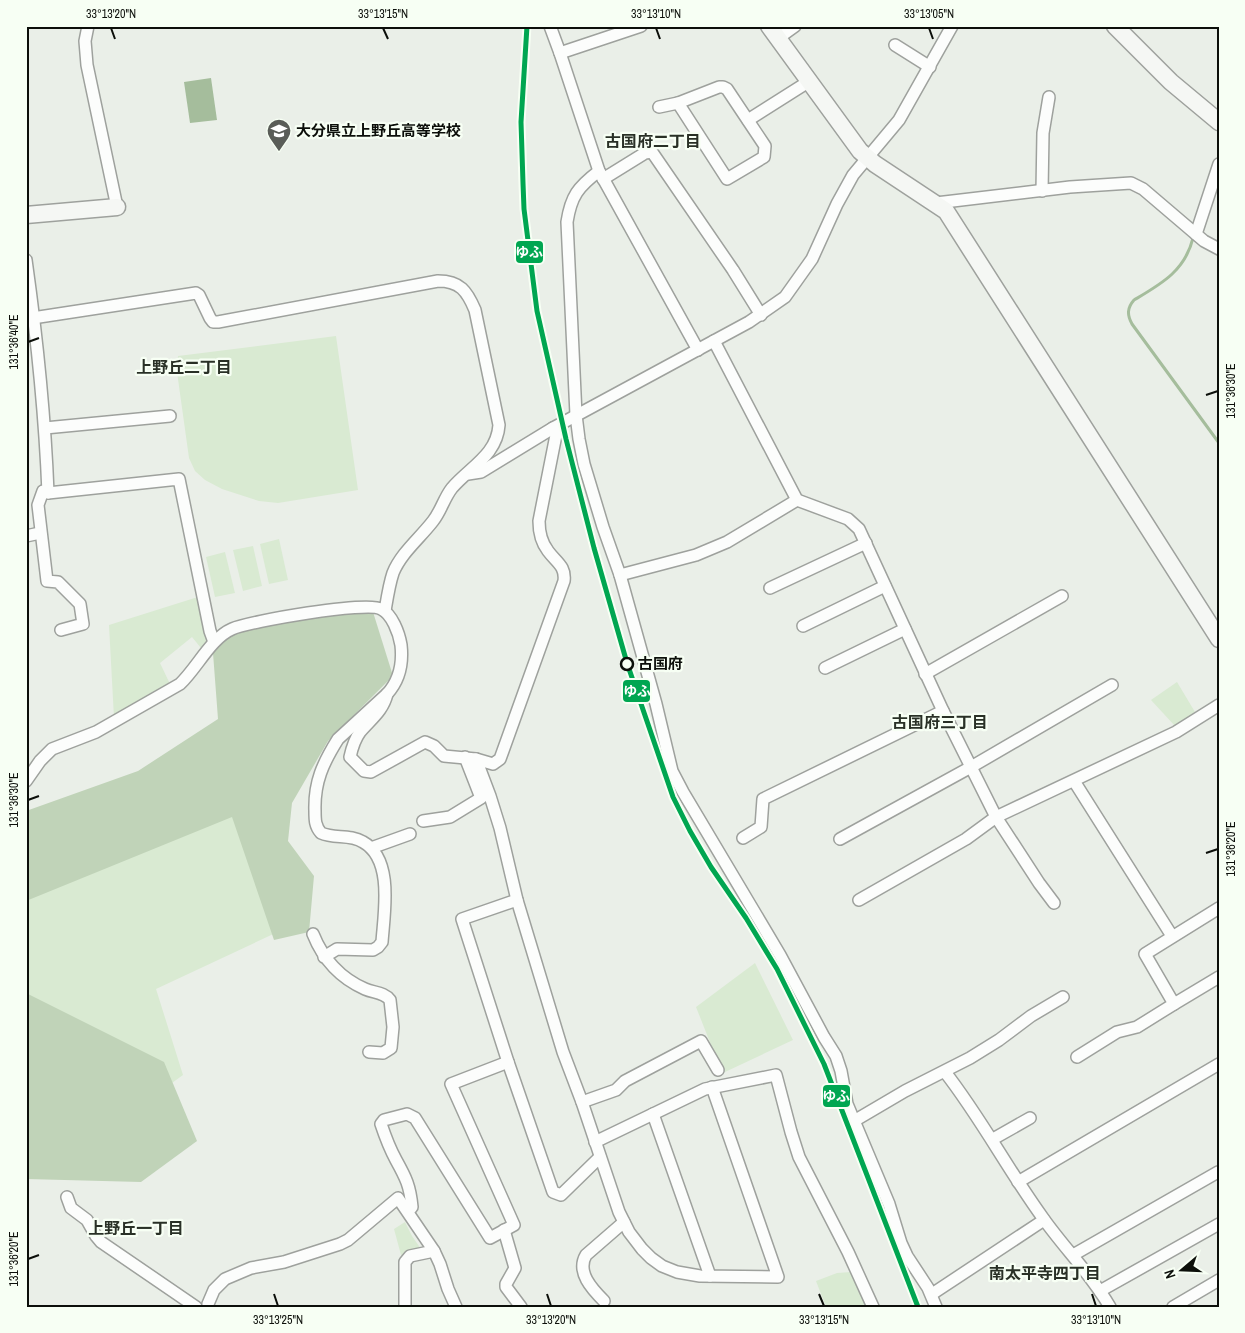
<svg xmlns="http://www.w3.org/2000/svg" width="1245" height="1333" viewBox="0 0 1245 1333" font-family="'Archivo Narrow','Noto Sans JP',sans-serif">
<rect width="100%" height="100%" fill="#eaefe8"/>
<g fill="#d9ead2">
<path d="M 336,336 L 358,490 L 278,503 L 259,501 L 222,489 L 205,480 L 195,471 L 189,458 L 177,372 L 178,356 Z"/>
<path d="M 279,539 L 288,580 L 269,584 L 260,544 Z"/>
<path d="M 253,546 L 262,586 L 243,591 L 233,550 Z"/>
<path d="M 225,552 L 235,593 L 215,597 L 206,557 Z"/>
<path d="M 201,596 L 208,639 L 201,648 L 192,637 L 160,663 L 170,684 L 114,718 L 109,625 Z"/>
<path d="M 1177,682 L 1195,712 L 1175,726 L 1151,700 Z"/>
<path d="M 227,761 L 282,930 L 156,989 L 183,1075 L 78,1151 L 26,1138 L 26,860 Z"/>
<path d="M 755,963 L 793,1040 L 725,1072 L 719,1065 L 696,1007 Z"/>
<path d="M 405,1222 L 412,1236 L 421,1249 L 401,1255 L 394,1229 Z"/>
<path d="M 851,1272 L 868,1307 L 826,1307 L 816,1281 L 837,1273 Z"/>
</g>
<g fill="#c0d3b8">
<path d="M 373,612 L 393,676 L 328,741 L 292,803 L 288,841 L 314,876 L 309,932 L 274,940 L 232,817 L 26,901 L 26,811 L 138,771 L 218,719 L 213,653 L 232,633 L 324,615 Z"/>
<path d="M 26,993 L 164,1062 L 197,1141 L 141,1182 L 26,1179 Z"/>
</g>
<path fill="#a5bd9c" d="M 211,78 L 217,120 L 190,123 L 184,82 Z"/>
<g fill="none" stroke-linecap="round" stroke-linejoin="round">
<path stroke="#a5bd9c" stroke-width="3" d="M 1193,238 C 1185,271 1161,284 1134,300 C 1127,308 1127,315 1132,324 L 1219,443"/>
<defs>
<g id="street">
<path d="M 88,26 L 85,41 L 87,65 L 117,207"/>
<path d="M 550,26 L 560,53 L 599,171 L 698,350"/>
<path d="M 777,39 L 795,26"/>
<path d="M 895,45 L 930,67"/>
<path d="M 560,53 L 641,26"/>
<path d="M 719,87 L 723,87 L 727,89 L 765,146 L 764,157 L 727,179 L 678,103 Z"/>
<path d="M 659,107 L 678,103"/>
<path d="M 748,120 L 808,82"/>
<path d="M 599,171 C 578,187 571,196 567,222 L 576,415 L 579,439 L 584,464 L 603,527 L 620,575 L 656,704 L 672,771 L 683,792 L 780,955 L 824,1037 L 836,1056 L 841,1071 L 847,1104 L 889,1204 L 901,1243 L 907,1256 L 928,1288 L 936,1307"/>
<path d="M 603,179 L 645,153 L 652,152 L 733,270 L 761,315"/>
<path d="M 1042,191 L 1043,133 L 1049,97"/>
<path d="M 936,203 L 1070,187 L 1131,183 L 1143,189 L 1204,241 L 1219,249"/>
<path d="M 1196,234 L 1219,164"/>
<path d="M 26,260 C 37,338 45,415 48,493"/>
<path d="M 26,319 L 196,293 L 199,295 L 210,318 L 213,322 L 218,322 L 438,281 C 460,281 467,291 475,310 L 499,425 C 497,455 470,467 452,488 C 444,498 441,511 433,521 C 420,538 401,553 393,573 C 389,585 387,599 385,611"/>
<path d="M 714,341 L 797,500 L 848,519 L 859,529 L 943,711 L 996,817 L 1039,883 L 1054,903"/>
<path d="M 45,428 L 170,416"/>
<path d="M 468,474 L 481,472 L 553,428"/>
<path d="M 26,536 L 40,533"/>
<path d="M 620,575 L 696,555 L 727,542 L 797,500"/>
<path d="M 770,588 L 866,543"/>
<path d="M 803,626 L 885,586"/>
<path d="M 61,630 L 83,624 L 80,604 L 58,582 L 47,581 L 38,505 L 43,491 L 48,493 L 179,479 L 210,631 L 214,642"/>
<path d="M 825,668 L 905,629"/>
<path d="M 925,674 L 1062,596"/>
<path d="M 387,694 C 383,711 371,719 360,732 C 354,740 352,748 350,757 L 364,771 L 371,772 L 425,742 L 434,746 L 444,756 L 476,759 L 493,764 L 500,759 L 564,581 C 566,566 556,562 548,551 C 541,542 539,532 539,521 L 556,435 L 553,428 L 749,322 L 785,297 L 812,259 L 837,204 L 853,175 L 899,120 L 952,26"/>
<path d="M 476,759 L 490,796 L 500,828 L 517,900 L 563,1052 L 582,1102 L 619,1212 L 629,1232 L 642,1249 L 651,1258 L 662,1266 L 677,1272 L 700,1276 L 778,1277 L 712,1087"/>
<path d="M 26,781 L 40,761 L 52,749 L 96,732 L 180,684 C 197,668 211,638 232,629 C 250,621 367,601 381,609 C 392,614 399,633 401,645 C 403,663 400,680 387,694 L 338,739 C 323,763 314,782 315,811 C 315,820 315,826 321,833 C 334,839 350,834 363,842 C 394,859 384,913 382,942 L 378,947 L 373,950 L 337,949 L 324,957"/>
<path d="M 1074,781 L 1172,936"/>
<path d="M 423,821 L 450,817 L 481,798 L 465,757"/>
<path d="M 743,838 L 761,827 L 763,799 L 943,711"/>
<path d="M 840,839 L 971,767 L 1112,685"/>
<path d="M 371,848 L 410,834"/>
<path d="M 517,900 L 462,919 L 508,1062 L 553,1192 L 561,1195 L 600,1157"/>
<path d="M 859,900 L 966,839 L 996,817 L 1176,732 L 1219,705"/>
<path d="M 313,934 C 323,959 340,978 365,989 C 374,993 384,992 390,1000 L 393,1027 L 391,1048 L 383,1053 L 369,1052"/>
<path d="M 1174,1004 L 1219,977"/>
<path d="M 1077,1057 L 1117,1032 L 1137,1027 L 1174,1004 L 1145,954 L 1219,908"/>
<path d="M 945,1072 C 981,1118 1008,1170 1043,1218 C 1064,1248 1091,1274 1110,1307"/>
<path d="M 582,1102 L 616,1090 L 625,1081 L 701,1041 L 718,1070"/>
<path d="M 653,1114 L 710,1276"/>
<path d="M 854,1121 L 905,1091 L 970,1058 L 999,1040 L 1031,1016 L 1063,997"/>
<path d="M 993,1139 L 1030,1118"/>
<path d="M 595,1142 L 705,1089 L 776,1075 L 791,1132 L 799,1157 L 848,1252 L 873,1307"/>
<path d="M 1018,1182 L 1219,1064"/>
<path d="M 67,1197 L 71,1208 L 87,1220 L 96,1236 L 101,1242 L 196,1307"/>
<path d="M 408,1211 L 412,1207 C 410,1186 406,1178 396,1160 C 390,1149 385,1136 381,1124 L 384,1120 L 407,1114 L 415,1118 L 490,1238 L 514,1225 L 451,1084 L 508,1062"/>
<path d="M 504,1230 L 515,1268 L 506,1284 L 506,1287 L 521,1307"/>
<path d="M 1073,1255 L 1218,1172"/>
<path d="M 1100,1291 L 1219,1224"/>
<path d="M 932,1294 L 1044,1220"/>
<path d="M 604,1301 C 592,1289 576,1272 586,1255 L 624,1222"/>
<path d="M 208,1304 L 214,1290 L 225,1279 L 251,1268 L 284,1262 L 340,1244 L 348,1240 L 398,1198 L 434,1251 L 440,1264 L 448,1289 L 456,1307"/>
<path d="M 405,1307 L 405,1262 L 410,1256 L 434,1251"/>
<path d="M 1173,1307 L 1219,1280"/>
</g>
<g id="secondary">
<path d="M 769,26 L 860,151 L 875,164 L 946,211 L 1219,639"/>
<path d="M 1115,26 L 1171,82 L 1219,122"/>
<path d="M 26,215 L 117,207"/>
</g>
</defs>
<use href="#street" stroke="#9ea19d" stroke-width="14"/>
<use href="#secondary" stroke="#9ea19d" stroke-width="19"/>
<use href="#street" stroke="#fcfdfc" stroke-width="11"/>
<use href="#secondary" stroke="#f5f7f4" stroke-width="16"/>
<defs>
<path id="rail-1" d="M 527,26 L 521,122 L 523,183 L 524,209 L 537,311 L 566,439 L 594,548 L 627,663 L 673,797 L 690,831 L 711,867 L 746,918 L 777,969 L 824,1064 L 918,1307"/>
</defs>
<use href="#rail-1" stroke="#f7fff4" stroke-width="9"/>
<use href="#rail-1" stroke="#00a651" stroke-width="5"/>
</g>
<path fill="none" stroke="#0c0f0a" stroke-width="2" d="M 111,28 L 115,39M 383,28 L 388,39M 656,28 L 660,39M 929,28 L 933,39M 28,342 L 39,338M 1206,395 L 1218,391M 28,800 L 39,796M 1206,853 L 1218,849M 28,1259 L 39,1255M 274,1294 L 278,1306M 547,1294 L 551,1306M 819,1294 L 824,1306M 1092,1294 L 1096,1306"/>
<defs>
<symbol id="school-pin" viewBox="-11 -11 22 30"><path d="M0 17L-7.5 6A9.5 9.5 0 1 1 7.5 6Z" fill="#5a5d58" stroke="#f7fff4"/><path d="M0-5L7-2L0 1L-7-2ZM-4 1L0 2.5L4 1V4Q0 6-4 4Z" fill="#fff"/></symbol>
</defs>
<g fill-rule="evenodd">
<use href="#school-pin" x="265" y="117" width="28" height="38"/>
</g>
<circle fill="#f7fff4" stroke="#0c0f0a" stroke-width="2.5" cx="627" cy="664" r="6"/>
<g text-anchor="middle" stroke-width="4.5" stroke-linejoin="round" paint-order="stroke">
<g font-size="15" font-weight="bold" fill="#0c0f0a" stroke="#f7fff4" text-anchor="start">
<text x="296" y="136">大分県立上野丘高等学校</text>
</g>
<g font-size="15" font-weight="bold" fill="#0c0f0a" stroke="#f7fff4" text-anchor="start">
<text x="638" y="669">古国府</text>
</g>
<g font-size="16" font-weight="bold" fill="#293026" stroke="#f7fff4">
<text x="653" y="147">古国府二丁目</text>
<text x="184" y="373">上野丘二丁目</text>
<text x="940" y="728">古国府三丁目</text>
<text x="136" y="1234">上野丘一丁目</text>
<text x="1045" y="1279">南太平寺四丁目</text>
</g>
</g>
<g stroke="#f7fff4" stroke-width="2">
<rect x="515" y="240" width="29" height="24" rx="5" fill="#00a651"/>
<rect x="622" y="679" width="29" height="24" rx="5" fill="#00a651"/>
<rect x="822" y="1084" width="29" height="24" rx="5" fill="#00a651"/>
</g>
<g font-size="14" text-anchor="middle" font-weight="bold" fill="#fff">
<text x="529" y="257">ゆふ</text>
<text x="637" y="696">ゆふ</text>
<text x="836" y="1101">ゆふ</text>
</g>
<rect width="1245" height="1333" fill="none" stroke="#f7fff4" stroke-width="55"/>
<g transform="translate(1182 1270) rotate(251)" stroke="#f7fff4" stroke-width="4" paint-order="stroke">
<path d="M0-4L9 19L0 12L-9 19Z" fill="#0c0f0a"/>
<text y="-8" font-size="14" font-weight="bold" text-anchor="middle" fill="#0c0f0a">N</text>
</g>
<rect x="28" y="28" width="1190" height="1278" fill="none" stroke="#0c0f0a" stroke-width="2"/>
<g font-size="12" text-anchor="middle" fill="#0c0f0a">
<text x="111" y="18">33°13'20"N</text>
<text x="383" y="18">33°13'15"N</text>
<text x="656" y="18">33°13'10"N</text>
<text x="929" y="18">33°13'05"N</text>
<text transform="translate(14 342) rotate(-90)" y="4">131°36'40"E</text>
<text transform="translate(1231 391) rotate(-90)" y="4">131°36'30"E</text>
<text transform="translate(14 800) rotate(-90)" y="4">131°36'30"E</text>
<text transform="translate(1231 849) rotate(-90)" y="4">131°36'20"E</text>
<text transform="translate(14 1259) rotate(-90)" y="4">131°36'20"E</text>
<text x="278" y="1324">33°13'25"N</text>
<text x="551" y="1324">33°13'20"N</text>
<text x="824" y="1324">33°13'15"N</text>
<text x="1096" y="1324">33°13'10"N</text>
</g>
</svg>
